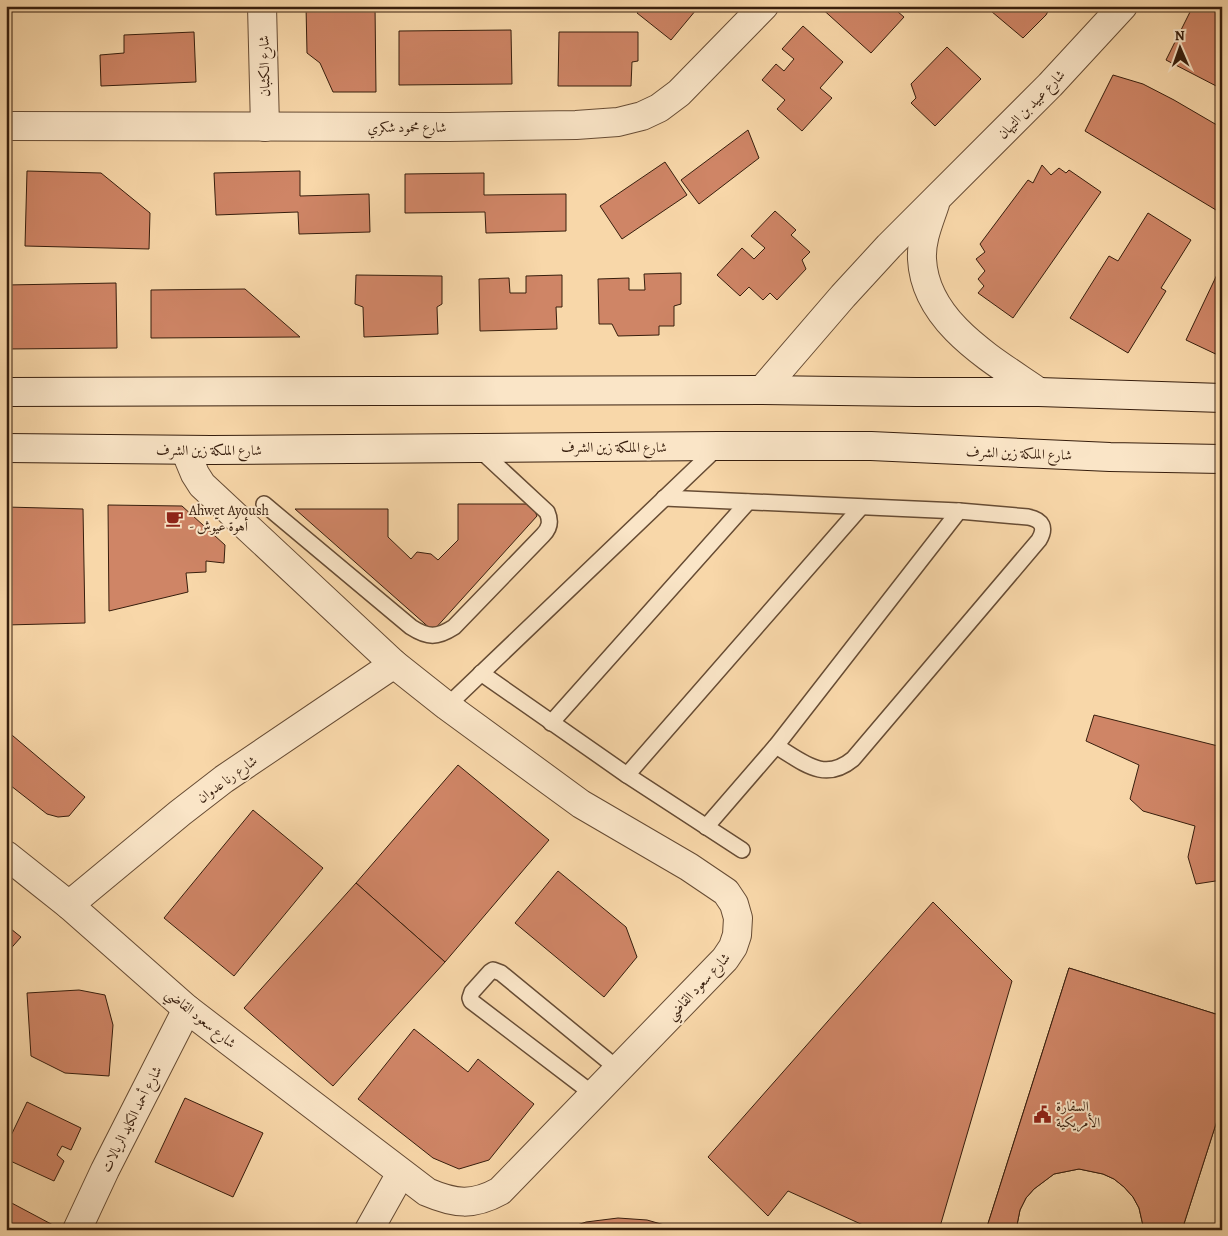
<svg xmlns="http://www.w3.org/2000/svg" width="1228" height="1236" viewBox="0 0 1228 1236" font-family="Alegreya,Amiri,serif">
<rect width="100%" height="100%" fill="#f8d7a9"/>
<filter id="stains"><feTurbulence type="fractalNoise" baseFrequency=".004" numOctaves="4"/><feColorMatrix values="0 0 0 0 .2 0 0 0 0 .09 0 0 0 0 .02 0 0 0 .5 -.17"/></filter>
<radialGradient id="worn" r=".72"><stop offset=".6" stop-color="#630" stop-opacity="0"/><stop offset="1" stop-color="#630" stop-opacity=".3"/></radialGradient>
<g fill="#cf8566" stroke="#371e0d">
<path d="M 306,6 L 375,6 L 376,92 L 333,92 L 320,63 L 307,53 Z"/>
<path d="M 642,6 L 692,6 L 696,10 L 671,40 L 637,13 Z"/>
<path d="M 819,6 L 845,6 L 847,8 L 849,6 L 891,6 L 904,17 L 871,53 Z"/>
<path d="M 985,6 L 1051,6 L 1046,15 L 1023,38 Z"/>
<path d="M 1193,6 L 1222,6 L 1222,89 L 1166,60 Z"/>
<path d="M 803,26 L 843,62 L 820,88 L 832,98 L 802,131 L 777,109 L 785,100 L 762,80 L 776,64 L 784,71 L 794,59 L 782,49 Z"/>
<path d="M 511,30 L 512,84 L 399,85 L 399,31 Z"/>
<path d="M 194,32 L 196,82 L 101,86 L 100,55 L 124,53 L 124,35 Z"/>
<path d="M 559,32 L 638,32 L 638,61 L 632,62 L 631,86 L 558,86 Z"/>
<path d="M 947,47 L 981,79 L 935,126 L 911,103 L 916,98 L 911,84 Z"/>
<path d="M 1113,75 L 1143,84 L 1174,100 L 1222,128 L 1221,213 L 1085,131 Z"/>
<path d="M 748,130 L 759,158 L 699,204 L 681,180 Z"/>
<path d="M 665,162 L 687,195 L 622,239 L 600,206 Z"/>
<path d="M 1042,165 L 1051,175 L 1059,168 L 1066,173 L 1069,170 L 1101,192 L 1013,318 L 978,293 L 984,286 L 978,279 L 985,271 L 976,259 L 985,252 L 980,244 L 1028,180 L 1033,183 Z"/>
<path d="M 27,171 L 101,173 L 150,213 L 149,249 L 25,246 Z"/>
<path d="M 300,171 L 300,196 L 369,194 L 370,232 L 299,234 L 298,212 L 216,215 L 214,173 Z"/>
<path d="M 484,173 L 484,195 L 566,194 L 566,231 L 486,233 L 485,212 L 405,213 L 405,174 Z"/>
<path d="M 775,211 L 796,230 L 791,235 L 810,252 L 802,260 L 806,269 L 777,300 L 770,293 L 763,300 L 749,287 L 740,296 L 717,275 L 742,248 L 754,259 L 765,248 L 751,236 Z"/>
<path d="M 1148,213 L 1191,240 L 1161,288 L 1166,291 L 1128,353 L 1070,318 L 1109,256 L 1118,261 Z"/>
<path d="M 1222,264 L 1222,357 L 1186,340 Z"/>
<path d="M 681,273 L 681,304 L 674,306 L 674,326 L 659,326 L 659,335 L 618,336 L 612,324 L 599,324 L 598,279 L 629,278 L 629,290 L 645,290 L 644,274 Z"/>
<path d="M 356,275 L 442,276 L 442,304 L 437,307 L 438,334 L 364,337 L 363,307 L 355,304 Z"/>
<path d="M 562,275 L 562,307 L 556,307 L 557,329 L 480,331 L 479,279 L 509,278 L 510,293 L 526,293 L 526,276 Z"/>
<path d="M 116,283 L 117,348 L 6,349 L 6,285 Z"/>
<path d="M 245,289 L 300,337 L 151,338 L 151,290 Z"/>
<path d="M 458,504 L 532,504 L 537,516 L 433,631 L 295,509 L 388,509 L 388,537 L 411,559 L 417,552 L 431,554 L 438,560 L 458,540 Z"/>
<path d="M 108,505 L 182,506 L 225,545 L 224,563 L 206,561 L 206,572 L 186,573 L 188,592 L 109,611 Z"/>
<path d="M 6,507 L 83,509 L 85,623 L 6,625 Z"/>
<path d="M 1094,715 L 1222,747 L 1222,880 L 1196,884 L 1188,857 L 1195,826 L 1143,811 L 1130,799 L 1139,765 L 1086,741 Z"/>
<path d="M 6,730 L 85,797 L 69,816 L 58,817 L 47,814 L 6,782 Z"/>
<path d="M 458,765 L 549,840 L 445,962 L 356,883 Z"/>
<path d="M 253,810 L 323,868 L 234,976 L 164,918 Z"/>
<path d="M 558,871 L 626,927 L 637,957 L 604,997 L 515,923 Z"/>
<path d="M 356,883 L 445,962 L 333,1086 L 244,1008 Z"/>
<path d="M 933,902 L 1012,981 L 939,1230 L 874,1230 L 788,1191 L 768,1216 L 708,1157 Z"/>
<path d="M 6,925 L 21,937 L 6,954 Z"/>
<path d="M 1069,968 L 1222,1016 L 1222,1105 L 1182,1230 L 1144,1230 L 1139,1208 L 1133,1197 L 1124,1187 L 1114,1179 L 1103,1174 L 1079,1169 L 1054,1174 L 1034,1189 L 1026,1198 L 1020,1210 L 1016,1230 L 986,1230 Z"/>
<path d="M 1069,968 L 1222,1016 L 1222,1105 L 1182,1230 L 1144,1230 L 1139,1208 L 1133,1197 L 1124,1187 L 1114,1179 L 1103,1174 L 1079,1169 L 1054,1174 L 1034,1189 L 1026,1198 L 1020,1210 L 1016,1230 L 986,1230 Z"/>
<path d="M 79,990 L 105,995 L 113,1025 L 109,1076 L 65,1073 L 31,1056 L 27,993 Z"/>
<path d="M 414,1029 L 468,1072 L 478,1059 L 534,1104 L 489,1160 L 459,1169 L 433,1158 L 358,1099 Z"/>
<path d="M 185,1098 L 263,1133 L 233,1197 L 155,1162 Z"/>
<path d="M 27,1102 L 81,1128 L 71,1150 L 62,1146 L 57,1155 L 64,1161 L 54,1181 L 6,1159 L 6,1146 Z"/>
<path d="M 6,1200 L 53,1225 L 50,1230 L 6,1230 Z"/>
<path d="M 618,1218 L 647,1220 L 682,1230 L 563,1230 L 586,1222 Z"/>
</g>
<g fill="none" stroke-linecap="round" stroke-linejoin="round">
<defs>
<g id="lane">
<path d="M 664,498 L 959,511 L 1028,517 C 1043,520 1046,528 1039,540 L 853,759 C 824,783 803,762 776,746"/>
<path d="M 264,504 L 411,627 C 428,638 437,638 454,627 L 543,535 C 550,528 551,521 547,512 L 479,449"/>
<path d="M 481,673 L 627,775 L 742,850"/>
<path d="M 447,706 L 719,446"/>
<path d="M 551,723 L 748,502"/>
<path d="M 627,775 L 861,507"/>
<path d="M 706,827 L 776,746 L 959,511"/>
<path d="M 593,1094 L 471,1001 L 470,998 L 472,992 L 490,972 L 493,970 L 501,973 L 618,1069"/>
</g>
<g id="street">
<path d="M 262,6 L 265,127"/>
<path d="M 6,126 L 449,127 L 576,125 L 618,122 L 642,116 L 659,108 L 679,93 L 764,6"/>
<path d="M 935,204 C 929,222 921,240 922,259 C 925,323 993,360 1039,392"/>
<path d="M 762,390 L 843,296 L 889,246 L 1050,85 L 1123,6"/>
<path d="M 6,855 L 69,905 L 187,1009 L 427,1192 C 455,1204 473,1206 500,1191 L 725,959 L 733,947 L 737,935 L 738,918 L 734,904 L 726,892 L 689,867 L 581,804 L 447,706 L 394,664 L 202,485 L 195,474 L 185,450"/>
<path d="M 69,905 L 180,813 L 224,779 L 394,664"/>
<path d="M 77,1230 L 105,1170 L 187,1009"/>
<path d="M 369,1230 L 401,1173"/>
</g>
<g id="secondary">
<path d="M 6,392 L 762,390 L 916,392 L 1039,392 L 1222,398"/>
<path d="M 6,448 L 211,450 L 719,446 L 871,446 L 1110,457 L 1222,459"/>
</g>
</defs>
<use href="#lane" stroke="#674c34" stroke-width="18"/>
<use href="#street" stroke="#674c34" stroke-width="30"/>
<use href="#secondary" stroke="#371e0d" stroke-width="30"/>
<use href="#lane" stroke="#fae5c7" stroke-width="15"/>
<use href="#street" stroke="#fae5c7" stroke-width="28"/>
<use href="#secondary" stroke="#fae5c7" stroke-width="28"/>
</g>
<defs>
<symbol id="cafe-bare" viewBox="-9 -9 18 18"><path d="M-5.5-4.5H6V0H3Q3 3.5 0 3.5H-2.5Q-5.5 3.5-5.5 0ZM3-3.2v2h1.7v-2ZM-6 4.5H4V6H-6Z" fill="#8f2418" stroke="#fae5c7" stroke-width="2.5" paint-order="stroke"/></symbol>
<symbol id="civic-bare" viewBox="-9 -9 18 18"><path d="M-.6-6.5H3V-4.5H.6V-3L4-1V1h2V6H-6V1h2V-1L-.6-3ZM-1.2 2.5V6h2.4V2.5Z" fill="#8f2418" stroke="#fae5c7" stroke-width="2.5" paint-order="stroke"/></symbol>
</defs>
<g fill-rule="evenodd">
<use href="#cafe-bare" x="162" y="506" width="25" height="25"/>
<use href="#civic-bare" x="1030" y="1102" width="25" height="25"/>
</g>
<g text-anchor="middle" stroke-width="4" stroke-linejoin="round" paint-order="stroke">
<g font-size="14" fill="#371e0d" stroke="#fae5c7">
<text transform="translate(264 66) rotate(-91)" y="5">شارع الكثبان</text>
<text transform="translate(1031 104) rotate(-46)" y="5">شارع عبيد بن التيهان</text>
<text x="407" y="132">شارع محمود شكري</text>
<text x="614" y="452">شارع الملكة زين الشرف</text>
<text x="209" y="455">شارع الملكة زين الشرف</text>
<text transform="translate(1019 453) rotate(2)" y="5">شارع الملكة زين الشرف</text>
<text transform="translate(227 779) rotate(-36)" y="5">شارع رنا عدوان</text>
<text transform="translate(698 986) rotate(-47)" y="5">شارع سعود القاضي</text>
<text transform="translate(201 1018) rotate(39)" y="5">شارع سعود القاضي</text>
<text transform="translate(131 1119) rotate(-63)" y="5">شارع أحمد الكايد الريالات</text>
</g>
<g font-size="14" fill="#371e0d" stroke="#fae5c7" text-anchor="start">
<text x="189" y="515">Ahwet Ayoush<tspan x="189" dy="16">- أهوة عيّوش</tspan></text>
<text x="1056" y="1111">السفارة<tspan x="1056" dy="16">الأمريكية</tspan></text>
</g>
</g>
<rect width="1228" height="1236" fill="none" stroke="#f8d7a9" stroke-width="25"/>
<rect x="8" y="8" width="1213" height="1221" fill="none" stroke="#371e0d" stroke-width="2.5"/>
<rect x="12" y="12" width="1203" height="1211" fill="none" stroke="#371e0d"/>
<g transform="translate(1180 48) rotate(358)" stroke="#fae5c7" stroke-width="4" paint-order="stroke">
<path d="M0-4L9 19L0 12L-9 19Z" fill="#371e0d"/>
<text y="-8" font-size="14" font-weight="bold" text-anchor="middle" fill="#371e0d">N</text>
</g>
<rect width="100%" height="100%" filter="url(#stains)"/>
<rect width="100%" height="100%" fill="url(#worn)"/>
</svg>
